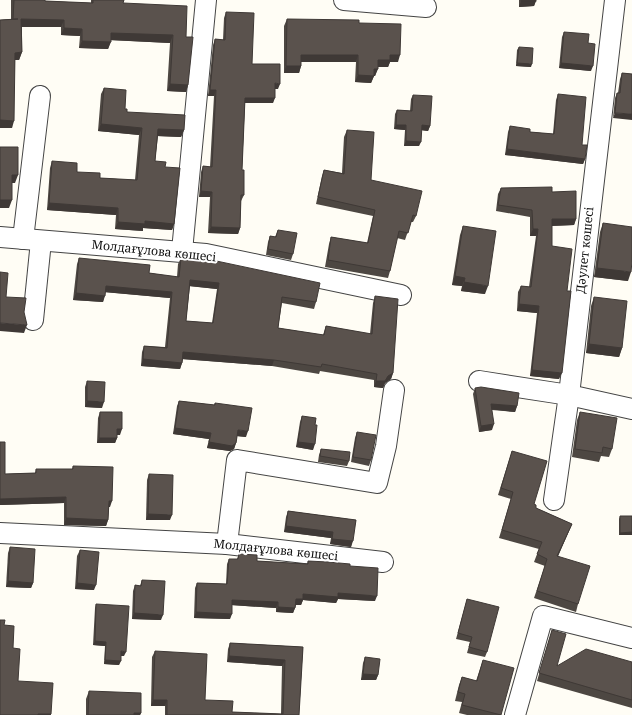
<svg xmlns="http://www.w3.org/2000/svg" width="632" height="715" viewBox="0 0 632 715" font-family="'Noto Serif',serif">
<rect width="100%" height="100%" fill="#fffdf5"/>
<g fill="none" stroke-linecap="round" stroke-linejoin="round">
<defs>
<g id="street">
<path d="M 344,0 L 426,7"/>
<path d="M 0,237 L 206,254 L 401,295"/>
<path d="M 23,239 L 40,96"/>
<path d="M 182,251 L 206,0"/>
<path d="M 33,320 L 41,241"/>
<path d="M 479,381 L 569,395 L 632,409"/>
<path d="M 554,500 L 569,395 L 615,0"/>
<path d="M 0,533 L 227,544 L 383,562"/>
<path d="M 227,544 L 237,460 L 377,483 L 386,446 L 394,390"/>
<path d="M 515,715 L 543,616 L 632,638"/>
</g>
</defs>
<use href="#street" stroke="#444" stroke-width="22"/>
<use href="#street" stroke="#fff" stroke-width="20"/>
</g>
<g fill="#4d4742" fill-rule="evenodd">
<path d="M 11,0 L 45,0 L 45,1 L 91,3 L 91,0 L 124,0 L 123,3 L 186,37 L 188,85 L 186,92 L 167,91 L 170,43 L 111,40 L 108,49 L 79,48 L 80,36 L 61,35 L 61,27 L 22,27 L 22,52 L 19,60 L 15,60 L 12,128 L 0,128 L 0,20 L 11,19 Z"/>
<path d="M 519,0 L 536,0 L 534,6 L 519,7 Z"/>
<path d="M 226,12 L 252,64 L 278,89 L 275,89 L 273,103 L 245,103 L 242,170 L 244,195 L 241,201 L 240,228 L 238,234 L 208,233 L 210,197 L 199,197 L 201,172 L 203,166 L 210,167 L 214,96 L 208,96 L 213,45 L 215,39 L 223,40 L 224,18 Z"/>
<path d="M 287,19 L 359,23 L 398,62 L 390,62 L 388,67 L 378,67 L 375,76 L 374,76 L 371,83 L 355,82 L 356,62 L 301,62 L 301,66 L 299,73 L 284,73 L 284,26 Z"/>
<path d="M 564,32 L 588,43 L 591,71 L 559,68 L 562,37 Z"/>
<path d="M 519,47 L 531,67 L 516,66 L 517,50 Z"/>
<path d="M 622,73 L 632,74 L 613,118 L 615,98 L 617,93 L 618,93 L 620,79 Z"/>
<path d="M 104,88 L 125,109 L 127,112 L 184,130 L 181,137 L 158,136 L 155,161 L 165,167 L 174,224 L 172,230 L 143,228 L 143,231 L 115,229 L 116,215 L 47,210 L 50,168 L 52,161 L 77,172 L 100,178 L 135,180 L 139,135 L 98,131 L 101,94 Z"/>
<path d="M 558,94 L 582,145 L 585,159 L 583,164 L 505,155 L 508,132 L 510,126 L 530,132 L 553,134 L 556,100 Z"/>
<path d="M 413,95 L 430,126 L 428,131 L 421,130 L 419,146 L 404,146 L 405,130 L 394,129 L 395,114 L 397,110 L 410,111 L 411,99 Z"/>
<path d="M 347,130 L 371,180 L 416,216 L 413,222 L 411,222 L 405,240 L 397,238 L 390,271 L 388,278 L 325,267 L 329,244 L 331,237 L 367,243 L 373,216 L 316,204 L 322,176 L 324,170 L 342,173 L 344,137 Z"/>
<path d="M 501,188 L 552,192 L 576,219 L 574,225 L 552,226 L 552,246 L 567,291 L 559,379 L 530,376 L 537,313 L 517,311 L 518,292 L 521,286 L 529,287 L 536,236 L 530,236 L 530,217 L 496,211 L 498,194 Z"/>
<path d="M 603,223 L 628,281 L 594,277 L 600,232 Z"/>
<path d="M 463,226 L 485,294 L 461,291 L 462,286 L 452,285 L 460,235 Z"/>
<path d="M 278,230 L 293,254 L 291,260 L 266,255 L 268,242 L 270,236 L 275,237 Z"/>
<path d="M 79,258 L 149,273 L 177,277 L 178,264 L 181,258 L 202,261 L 203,259 L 316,302 L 314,309 L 282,303 L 278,328 L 323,335 L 326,326 L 370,334 L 373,303 L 375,296 L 393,373 L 391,379 L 385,383 L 383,388 L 374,387 L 374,380 L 320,371 L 319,374 L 272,366 L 183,359 L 182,363 L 180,369 L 141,366 L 142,352 L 144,346 L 165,347 L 170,298 L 105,292 L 103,302 L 73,300 L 77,264 ZM 190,286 L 217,289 L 212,323 L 186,321 Z"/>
<path d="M 594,297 L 622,348 L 619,357 L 586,353 L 591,306 Z"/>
<path d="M 87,381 L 102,408 L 85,407 L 85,387 Z"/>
<path d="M 475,388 L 517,406 L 515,412 L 492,410 L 492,430 L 479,432 L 473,394 Z"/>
<path d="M 179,401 L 214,405 L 215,403 L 246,437 L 237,436 L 236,443 L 234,449 L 230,451 L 207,448 L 209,439 L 173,434 L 177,406 Z"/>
<path d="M 100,412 L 120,435 L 117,435 L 117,438 L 115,443 L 97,443 L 98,418 Z"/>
<path d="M 580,412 L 612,449 L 609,457 L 601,456 L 599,462 L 572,457 L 577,420 Z"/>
<path d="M 302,416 L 315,425 L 313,450 L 296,447 L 300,422 Z"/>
<path d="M 357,432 L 371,460 L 369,466 L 351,462 L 355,438 Z"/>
<path d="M 0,442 L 5,474 L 35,473 L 36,469 L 72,469 L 73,466 L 110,507 L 109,507 L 108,520 L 106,526 L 64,525 L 64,503 L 0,505 Z"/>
<path d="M 321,449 L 349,461 L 347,466 L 318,462 L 319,455 Z"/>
<path d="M 512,451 L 536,508 L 572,524 L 558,556 L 578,604 L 576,612 L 534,598 L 545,566 L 534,562 L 539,549 L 499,538 L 511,499 L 498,495 Z"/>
<path d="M 149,474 L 170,520 L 146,520 L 147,480 Z"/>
<path d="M 288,511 L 356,520 L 351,547 L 330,544 L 331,538 L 284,532 L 286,517 Z"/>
<path d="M 620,516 L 632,516 L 632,535 L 619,535 L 619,519 Z"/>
<path d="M 10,547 L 33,583 L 31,588 L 6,587 L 8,553 Z"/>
<path d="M 80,550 L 94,590 L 75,589 L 77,556 Z"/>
<path d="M 239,554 L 257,561 L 307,564 L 308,561 L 350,566 L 375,601 L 338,599 L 336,603 L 303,600 L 301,605 L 296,605 L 295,608 L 293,613 L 276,612 L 276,608 L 232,605 L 230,619 L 194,618 L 195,588 L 197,583 L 226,584 L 227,564 L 229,559 L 237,559 Z"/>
<path d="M 142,580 L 161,620 L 132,619 L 133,591 L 135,585 L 140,586 Z"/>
<path d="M 467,599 L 487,652 L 485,657 L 467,653 L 470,642 L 456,639 Z"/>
<path d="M 96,604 L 124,656 L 121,656 L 119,665 L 104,664 L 105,646 L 93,645 L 95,608 Z"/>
<path d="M 552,630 L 557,666 L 632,662 L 632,708 L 537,681 Z"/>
<path d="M 230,643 L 303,647 L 299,715 L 165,715 L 165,706 L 151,706 L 152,657 L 155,651 L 205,700 L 232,712 L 281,714 L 282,666 L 227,662 L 228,649 Z"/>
<path d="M 365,657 L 378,675 L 376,680 L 361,680 L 363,663 Z"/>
<path d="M 483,660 L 501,715 L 467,715 L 459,713 L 462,702 L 455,701 L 459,685 L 462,677 L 476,681 Z"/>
<path d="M 89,691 L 141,713 L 140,715 L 86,715 L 86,699 Z"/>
</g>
<g fill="#3f3936">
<path d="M 521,1 L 536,1 L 534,6 L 519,7 Z"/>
<path d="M 21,19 L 64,20 L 61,27 L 19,27 Z"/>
<path d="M 64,28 L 82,29 L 80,36 L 61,35 Z"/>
<path d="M 111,33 L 173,35 L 170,43 L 108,40 Z"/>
<path d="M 82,41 L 111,42 L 108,49 L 79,48 Z"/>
<path d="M 22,52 L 19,60 L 13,60 L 15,53 Z"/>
<path d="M 301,55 L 358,55 L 356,62 L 299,62 Z"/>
<path d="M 390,55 L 400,55 L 398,62 L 390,62 L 388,67 L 375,67 L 378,60 Z"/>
<path d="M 517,63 L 532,64 L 531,67 L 516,66 Z"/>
<path d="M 561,63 L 593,66 L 591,71 L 559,68 Z"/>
<path d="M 286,66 L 301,66 L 299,73 L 284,73 Z"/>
<path d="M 374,69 L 378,69 L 375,76 L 374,76 L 371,83 L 355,82 L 358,75 Z"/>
<path d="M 275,83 L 280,84 L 278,89 L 273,89 Z"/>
<path d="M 170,84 L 188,85 L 186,92 L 167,91 Z"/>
<path d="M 210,90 L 216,90 L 214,96 L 208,96 Z"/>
<path d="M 245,98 L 275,98 L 273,103 L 243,103 Z"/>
<path d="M 615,113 L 632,114 L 632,120 L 613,118 Z"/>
<path d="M 0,120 L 14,121 L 12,128 L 0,128 Z"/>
<path d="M 101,124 L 142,128 L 139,135 L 98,131 Z"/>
<path d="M 396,125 L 406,125 L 405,130 L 394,129 Z"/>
<path d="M 422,125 L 430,126 L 428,131 L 420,130 Z"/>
<path d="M 158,129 L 184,130 L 181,137 L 156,136 Z"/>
<path d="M 406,141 L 421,142 L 419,146 L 404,146 Z"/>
<path d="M 507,149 L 585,159 L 583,164 L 505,155 Z"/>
<path d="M 12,175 L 18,175 L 15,183 L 9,183 Z"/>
<path d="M 201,191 L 212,192 L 210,197 L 199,197 Z"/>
<path d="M 0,200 L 12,200 L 9,208 L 0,208 Z"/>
<path d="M 49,203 L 118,208 L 116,215 L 47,210 Z"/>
<path d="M 552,219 L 576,219 L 574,225 L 549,226 Z"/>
<path d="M 145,221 L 174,224 L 172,230 L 143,228 L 143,231 L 115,229 L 118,222 Z"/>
<path d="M 211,227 L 240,228 L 238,234 L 208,233 Z"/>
<path d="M 533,229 L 538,229 L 536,236 L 530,236 Z"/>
<path d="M 597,268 L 631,272 L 628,281 L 594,277 Z"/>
<path d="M 455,276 L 465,278 L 462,286 L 452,285 Z"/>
<path d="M 190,280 L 219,283 L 217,289 L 188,286 Z"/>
<path d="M 464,282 L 488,286 L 485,294 L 461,291 Z"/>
<path d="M 106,286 L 172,292 L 170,298 L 103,292 Z"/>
<path d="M 76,293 L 105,296 L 103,302 L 73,300 Z"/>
<path d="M 519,304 L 539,306 L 537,313 L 517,311 Z"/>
<path d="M 0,323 L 27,325 L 24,333 L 0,331 Z"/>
<path d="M 589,344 L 622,348 L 619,357 L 586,353 Z"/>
<path d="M 183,352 L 274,360 L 272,366 L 181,359 Z"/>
<path d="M 143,359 L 182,363 L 180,369 L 141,366 Z"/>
<path d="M 532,370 L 562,373 L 559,379 L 530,376 Z"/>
<path d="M 393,373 L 391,379 L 385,383 L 383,388 L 374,387 L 376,381 L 388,376 Z"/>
<path d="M 87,401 L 104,402 L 102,408 L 85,407 Z"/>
<path d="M 491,404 L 517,406 L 515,412 L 489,409 Z"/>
<path d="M 494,424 L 492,430 L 479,432 L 481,426 Z"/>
<path d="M 175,428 L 211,433 L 209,439 L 173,434 Z"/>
<path d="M 117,429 L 122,429 L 120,435 L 115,435 Z"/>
<path d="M 238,430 L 248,431 L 246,437 L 236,436 Z"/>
<path d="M 99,438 L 117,438 L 115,443 L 97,443 Z"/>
<path d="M 209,442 L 236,443 L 234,449 L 230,451 L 207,448 Z"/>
<path d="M 298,442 L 315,444 L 313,450 L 296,447 Z"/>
<path d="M 66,497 L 64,503 L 0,505 L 0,499 Z"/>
<path d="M 109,501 L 112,501 L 110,507 L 107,507 Z"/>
<path d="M 148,514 L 172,515 L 170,520 L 146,520 Z"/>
<path d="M 66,518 L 108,520 L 106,526 L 64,525 Z"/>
<path d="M 572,524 L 569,531 L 555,563 L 557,556 Z"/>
<path d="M 286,526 L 333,532 L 331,538 L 284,532 Z"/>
<path d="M 632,532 L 632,535 L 619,535 L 620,533 Z"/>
<path d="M 332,539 L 353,541 L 351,547 L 330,544 Z"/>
<path d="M 8,581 L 33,583 L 31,588 L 6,587 Z"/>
<path d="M 77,583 L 96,585 L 94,590 L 75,589 Z"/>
<path d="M 338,593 L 377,596 L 375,601 L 338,599 L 336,603 L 303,600 L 301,605 L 294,605 L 296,599 L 303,594 Z"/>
<path d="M 232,600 L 278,602 L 276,608 L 230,605 Z"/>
<path d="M 278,607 L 295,608 L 293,613 L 276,612 Z"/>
<path d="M 196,612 L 232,614 L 230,619 L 194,618 Z"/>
<path d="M 134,613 L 163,615 L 161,620 L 132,619 Z"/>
<path d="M 95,641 L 106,642 L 105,646 L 93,645 Z"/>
<path d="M 121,651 L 126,652 L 124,656 L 120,656 Z"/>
<path d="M 229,656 L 285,660 L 282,666 L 227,662 Z"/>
<path d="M 105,660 L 121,661 L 119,665 L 104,664 Z"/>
<path d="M 363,674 L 378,675 L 376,680 L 361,680 Z"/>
<path d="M 153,700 L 167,700 L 165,706 L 151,706 Z"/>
<path d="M 134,713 L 141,713 L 140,715 L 133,715 Z"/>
<rect x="38" y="714" width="13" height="1"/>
</g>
<g fill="#5a524d" stroke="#3f3936" fill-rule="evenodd">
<path d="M 14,0 L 45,0 L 45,1 L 93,3 L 93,0 L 124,0 L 123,3 L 187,6 L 186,37 L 193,37 L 188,85 L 170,84 L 173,35 L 111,33 L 111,42 L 82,41 L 82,29 L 64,28 L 64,20 L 21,19 L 22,52 L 15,53 L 14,121 L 0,120 L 0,20 L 18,19 L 13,19 Z"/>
<rect x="521" y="0" width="15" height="1"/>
<path d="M 226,12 L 254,13 L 252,64 L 280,64 L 280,84 L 275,83 L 275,98 L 245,98 L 242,170 L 244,170 L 244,195 L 241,195 L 240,228 L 211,227 L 212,192 L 201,191 L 203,166 L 212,167 L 216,90 L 210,90 L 215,39 L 225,40 Z"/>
<path d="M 287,19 L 359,20 L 359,23 L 401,24 L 400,55 L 390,55 L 390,60 L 378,60 L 378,69 L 374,69 L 374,76 L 358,75 L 358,55 L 301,55 L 301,66 L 286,66 Z"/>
<path d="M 564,32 L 589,34 L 588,43 L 595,44 L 593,66 L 561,63 Z"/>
<path d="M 519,47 L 533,48 L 532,64 L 517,63 Z"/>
<path d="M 622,73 L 632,74 L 632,114 L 615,113 L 617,93 L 620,93 Z"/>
<path d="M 104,88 L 126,90 L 125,109 L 127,109 L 127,112 L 185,115 L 184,130 L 158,129 L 155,161 L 166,162 L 165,167 L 180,168 L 174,224 L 145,221 L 145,224 L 118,222 L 118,208 L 49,203 L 52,161 L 77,163 L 77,172 L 100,173 L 100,178 L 137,180 L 142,128 L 101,124 Z"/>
<path d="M 558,94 L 586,97 L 582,145 L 587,145 L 585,159 L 507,149 L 510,126 L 530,129 L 530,132 L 554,134 Z"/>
<path d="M 413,95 L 432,96 L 430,126 L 422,125 L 421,142 L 406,141 L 406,125 L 396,125 L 397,110 L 412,111 Z"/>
<path d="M 347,130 L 374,132 L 371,180 L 422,191 L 416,216 L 413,215 L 408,233 L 399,231 L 390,271 L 328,260 L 331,237 L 368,243 L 375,210 L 318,197 L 324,170 L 344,174 Z"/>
<path d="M 0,147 L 18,147 L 18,175 L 12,175 L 12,200 L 0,200 Z"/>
<path d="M 552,187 L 552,192 L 576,191 L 576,219 L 552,219 L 552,246 L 572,249 L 567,291 L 571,291 L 562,373 L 532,370 L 539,306 L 519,304 L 521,286 L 531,287 L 538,229 L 533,229 L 532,210 L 498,205 L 501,188 Z"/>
<path d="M 603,223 L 632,227 L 632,261 L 631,272 L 597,268 Z"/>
<path d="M 463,226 L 496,231 L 488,286 L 464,282 L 465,278 L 455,276 Z"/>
<path d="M 278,230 L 297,233 L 293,254 L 268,249 L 270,236 L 276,237 Z"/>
<path d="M 79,258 L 150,265 L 149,273 L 179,277 L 181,258 L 203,261 L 203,259 L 207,259 L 320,283 L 316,302 L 282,297 L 278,328 L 324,335 L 326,326 L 372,334 L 375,296 L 398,299 L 393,373 L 388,376 L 385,381 L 376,381 L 377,374 L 322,364 L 321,367 L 274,360 L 183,352 L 182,363 L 143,359 L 144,346 L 167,348 L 172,292 L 106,286 L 105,296 L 76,293 ZM 190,280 L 219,283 L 213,323 L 186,321 Z"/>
<path d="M 0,272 L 8,273 L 6,297 L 26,298 L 24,312 L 27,325 L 0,323 Z"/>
<path d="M 594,297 L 627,301 L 622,348 L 589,344 Z"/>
<path d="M 87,381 L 105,382 L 104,402 L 87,401 Z"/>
<path d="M 481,387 L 519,393 L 517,406 L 491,404 L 494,424 L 481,426 L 475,388 Z"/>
<path d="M 179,401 L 215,405 L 215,403 L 252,408 L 248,431 L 238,430 L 236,443 L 232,446 L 209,442 L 211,433 L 175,428 Z"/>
<path d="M 100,412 L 122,412 L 122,429 L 117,429 L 117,438 L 99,438 Z"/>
<path d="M 580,412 L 617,418 L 612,449 L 603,447 L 602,453 L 575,449 Z"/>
<path d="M 302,416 L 316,418 L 315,425 L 317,425 L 315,444 L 298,442 Z"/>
<path d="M 357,432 L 376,435 L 371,460 L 353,457 Z"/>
<path d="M 0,442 L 5,442 L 5,474 L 36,473 L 36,469 L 73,469 L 73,466 L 113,467 L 112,501 L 109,501 L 108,520 L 66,518 L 66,497 L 0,499 Z"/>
<path d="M 321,449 L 350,452 L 349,461 L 320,456 Z"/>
<path d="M 512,451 L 547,461 L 534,504 L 536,505 L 536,508 L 572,524 L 557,556 L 590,566 L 578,604 L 537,591 L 547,559 L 537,554 L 542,542 L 502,530 L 513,492 L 501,488 Z"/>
<path d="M 149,474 L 173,475 L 172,515 L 148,514 Z"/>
<path d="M 288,511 L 356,520 L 353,541 L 332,539 L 333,532 L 286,526 Z"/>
<path d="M 620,516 L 632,516 L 632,532 L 620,533 Z"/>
<path d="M 10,547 L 35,549 L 33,583 L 8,581 Z"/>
<path d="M 80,550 L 99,552 L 96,585 L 77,583 Z"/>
<path d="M 239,554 L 257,555 L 257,561 L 308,564 L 308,561 L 328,562 L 350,564 L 350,566 L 378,568 L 377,596 L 338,593 L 338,597 L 303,594 L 303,599 L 296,599 L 295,608 L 278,607 L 278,602 L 232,600 L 232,614 L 196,612 L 197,583 L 227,584 L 229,559 L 238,559 Z"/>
<path d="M 142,580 L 165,581 L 163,615 L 134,613 L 135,585 L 141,586 Z"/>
<path d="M 467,599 L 499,607 L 487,652 L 469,647 L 472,637 L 458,633 Z"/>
<path d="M 96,604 L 129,606 L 126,652 L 121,651 L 121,661 L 105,660 L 106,642 L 95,641 Z"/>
<path d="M 0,620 L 5,620 L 4,625 L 14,626 L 13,648 L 20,649 L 18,681 L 53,683 L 51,714 L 38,714 L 38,715 L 0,715 Z"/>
<path d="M 552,630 L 566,634 L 557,666 L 586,649 L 632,662 L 632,700 L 539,673 Z"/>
<path d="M 230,643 L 303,647 L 299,715 L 167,715 L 167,700 L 153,700 L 155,651 L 207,654 L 205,700 L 233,701 L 232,712 L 283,714 L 285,660 L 229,656 Z"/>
<path d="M 365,657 L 380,659 L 378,675 L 363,674 Z"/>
<path d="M 483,660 L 514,668 L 501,715 L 462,705 L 465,694 L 458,692 L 462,677 L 477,681 Z"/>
<path d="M 89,691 L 141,693 L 141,713 L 134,713 L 134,715 L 88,715 Z"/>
</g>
<g text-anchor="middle" stroke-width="4" stroke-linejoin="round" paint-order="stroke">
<g font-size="12" fill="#111" stroke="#fff">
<text transform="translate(585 250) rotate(-84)" y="4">Дәулет көшесі</text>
<text transform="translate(154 251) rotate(6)" y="4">Молдағұлова көшесі</text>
<text transform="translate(276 550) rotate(6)" y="4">Молдағұлова көшесі</text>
</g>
</g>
</svg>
